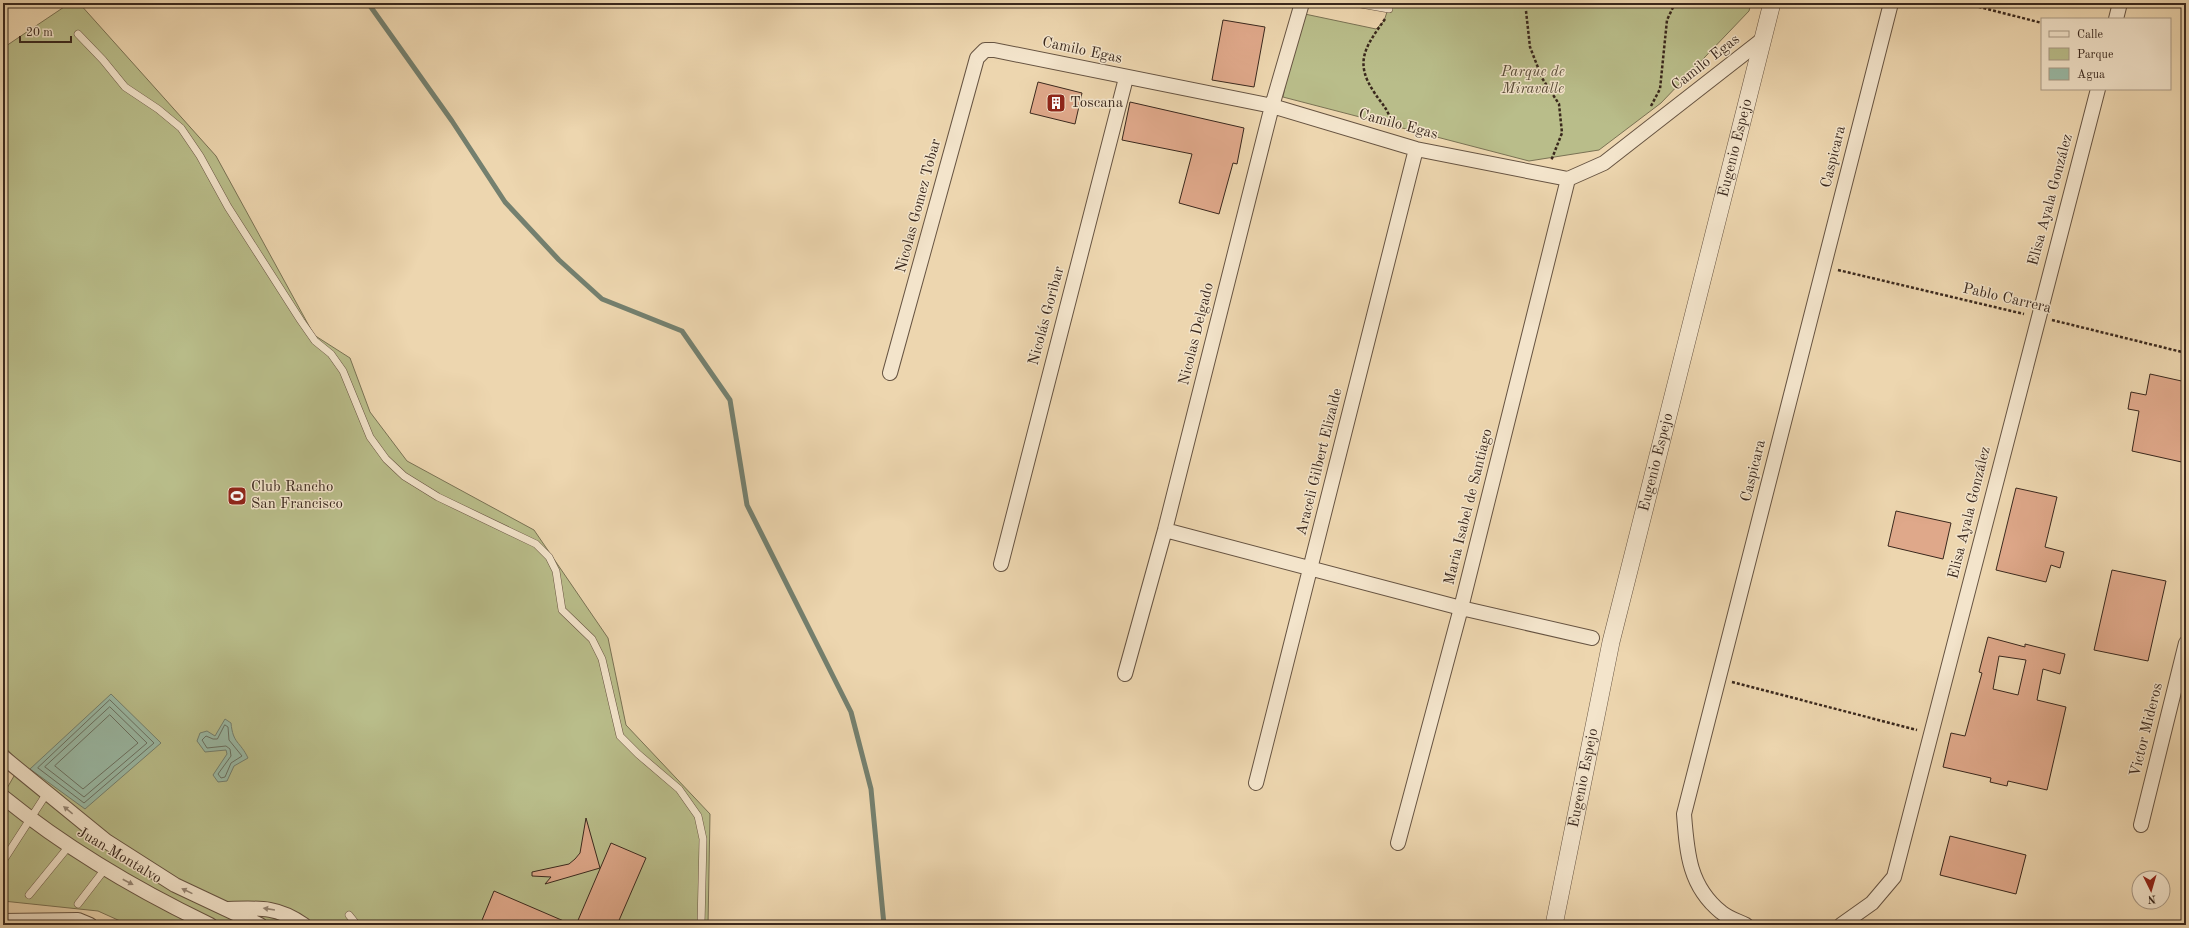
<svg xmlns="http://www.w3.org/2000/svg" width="2189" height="928" font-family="'Old Standard TT',serif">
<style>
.green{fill:#b9bd8a;stroke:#7a7254}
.water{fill:#9abaa6;stroke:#74806f}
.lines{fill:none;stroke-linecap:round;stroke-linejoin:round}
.shore{stroke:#6a7162;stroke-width:1}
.stream{stroke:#74806f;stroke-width:5}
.building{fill:#dfa88a;stroke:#3a281d;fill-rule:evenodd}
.service-casing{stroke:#675442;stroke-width:8}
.minor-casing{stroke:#675442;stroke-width:16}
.tertiary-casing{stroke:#675442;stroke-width:18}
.path{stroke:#3a281d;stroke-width:2.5;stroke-dasharray:3 2;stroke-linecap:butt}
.service{stroke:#f3e4cb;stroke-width:7}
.minor{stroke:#f3e4cb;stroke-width:14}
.tertiary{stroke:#f3e4cb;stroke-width:17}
.oneway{fill:#968674}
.labels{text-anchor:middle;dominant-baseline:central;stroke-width:3;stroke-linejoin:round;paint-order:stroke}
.street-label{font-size:15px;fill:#3a281d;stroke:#f3e4cb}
.park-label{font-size:15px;font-style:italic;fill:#5a4d38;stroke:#f3e4cb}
.poi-label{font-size:15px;fill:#3a281d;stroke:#f3e4cb;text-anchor:start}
</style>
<rect width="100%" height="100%" fill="#edd6af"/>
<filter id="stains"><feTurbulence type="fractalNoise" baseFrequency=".005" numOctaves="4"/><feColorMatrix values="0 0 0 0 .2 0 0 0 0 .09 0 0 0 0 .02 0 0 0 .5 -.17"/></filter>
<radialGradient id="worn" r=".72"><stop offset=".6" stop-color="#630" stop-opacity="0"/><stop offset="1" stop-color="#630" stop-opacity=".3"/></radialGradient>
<path class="green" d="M70,3h9l137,153 98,179 36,23 20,54 37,49 127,69 74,108 18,87 84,89 -2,111h-579l-31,-14 -95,-10v-106l18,-31 -18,-19v-697z
M1390,3h361l-2,8 -88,92 -62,47 -70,11 -246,-64 17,-84 76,16 8,-8z"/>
<path class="water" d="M111,694l50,49 -76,66 -55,-40z
M225,719l6,4c2,21 9,18 17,35l-14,8 -7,15 -9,1 -5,-7 14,-21 -1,-4 -21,2 -8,-11 3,-8 7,-2 8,5z"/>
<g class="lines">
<path class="shore" d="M110,700l44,43 -70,60 -46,-35z
M110,707l37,36 -63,54 -39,-30z
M110,715l28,28 -55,46 -28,-23z
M225,725l3,2 1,13 13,16 -11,7 -6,14 -4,1 -3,-4 13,-18 -1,-7 -4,-3 -19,2 -5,-8 4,-4 7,3h4z"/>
<path class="stream" d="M368,3l84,118 53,81 54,58 43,39 80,32 48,69 17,105 104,207 20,77 13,136"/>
</g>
<path class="building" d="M1223,20l42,7 -11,60 -42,-7z
M1038,82l44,11 -7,31 -45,-11z
M1130,102l114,26 -7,36 -4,-1 -14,51 -40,-11 13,-49 -70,-14z
M2150,374l36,8v81l-54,-12 7,-40 -11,-2 3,-17 15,3z
M2016,488l41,9 -12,50 19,5 -4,16 -9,-3 -5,17 -50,-12z
M1896,511l55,12 -8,36 -55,-13z
M2112,570l54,11 -18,80 -54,-11z
M1988,637l37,10v-3l40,10 -5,20 -17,-5 -6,31 29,7 -19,83 -39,-9 -1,5 -17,-4 1,-4 -48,-11 8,-34 14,3 17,-63 -3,-1zM1999,656l27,4 -8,35 -25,-6z
M586,818l14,50 -55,16 6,-7 -19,-1v-4l37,-8 6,-5 5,-6z
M1950,836l76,19 -10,39 -76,-19z
M611,843l35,15 -29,67h-41z
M494,891l79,34h-93z"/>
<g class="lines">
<g class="service-casing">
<path id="service" d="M1355,3l34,6
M78,34l25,26 22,27 33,22 23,19 19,28 28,51 73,114 14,20 16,13 12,17 27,66 16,22 18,17 34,21 98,47 13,13 7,14 6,39 30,29 10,20 18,77 18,18 41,35 19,27 5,23 -2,86
M3,861l44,-68
M29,895l40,-49
M78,904l27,-35
M349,915l8,10"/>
</g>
<g class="minor-casing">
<path id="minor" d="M2116,19l4,-16
M890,373l87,-315 8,-8h9l278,56 144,43 152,30 36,-16 159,-124
M1165,530l296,78 131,30
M1001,564l125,-486
M1125,674l40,-144 107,-424 30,-103
M3,757l103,84 69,44 85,40
M1256,783l160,-634
M3,797c64,52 134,93 207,128
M2141,825l45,-182
M1398,843l63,-235 107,-429
M228,909c31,-1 49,-3 76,16
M3,921l75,-1 12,5
M1746,925c-8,-4 -18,-7 -25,-13 -32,-26 -34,-59 -37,-98l207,-811
M1841,925l31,-22 22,-26 204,-788"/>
</g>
<g class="tertiary-casing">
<g id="tertiary">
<path id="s1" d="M1554,925l57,-283 161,-639"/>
</g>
</g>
<path class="path" d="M1964,3l78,20
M1526,11l4,36 12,31 17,26 3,29 -11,28
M1385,19c-18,26 -32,42 -11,73 9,14 14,16 18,33
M1651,106l9,-17 7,-69 8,-17
M1838,270l186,44
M2052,320l134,33
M1732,682l185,48"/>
<use href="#service" class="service"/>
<use href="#minor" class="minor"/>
<use href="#tertiary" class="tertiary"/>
</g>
<defs><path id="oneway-solid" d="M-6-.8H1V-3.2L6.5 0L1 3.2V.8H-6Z"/></defs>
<g class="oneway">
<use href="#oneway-solid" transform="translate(68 810) rotate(-141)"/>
<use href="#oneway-solid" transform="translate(128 882) rotate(28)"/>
<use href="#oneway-solid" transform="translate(187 891) rotate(-154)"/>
<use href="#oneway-solid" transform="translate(269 909) rotate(-171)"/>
</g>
<defs>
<g id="building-square" transform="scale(1)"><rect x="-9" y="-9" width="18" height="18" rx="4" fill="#8f2418" stroke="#f3e4cb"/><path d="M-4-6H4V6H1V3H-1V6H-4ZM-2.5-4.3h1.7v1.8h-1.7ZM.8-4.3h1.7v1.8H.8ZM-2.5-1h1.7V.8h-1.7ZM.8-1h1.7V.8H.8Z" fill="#fff"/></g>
<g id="stadium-square" transform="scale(1)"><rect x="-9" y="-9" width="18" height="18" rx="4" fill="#8f2418" stroke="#f3e4cb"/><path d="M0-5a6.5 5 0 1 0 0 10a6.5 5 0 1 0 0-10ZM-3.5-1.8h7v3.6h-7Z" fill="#fff"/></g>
</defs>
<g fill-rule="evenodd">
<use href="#building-square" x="1056" y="103"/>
<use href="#stadium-square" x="237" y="496"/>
</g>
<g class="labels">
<g class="street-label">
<text transform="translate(1082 51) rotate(12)">Camilo Egas</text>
<text transform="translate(1706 63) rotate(-38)">Camilo Egas</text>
<text transform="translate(1398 125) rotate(15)">Camilo Egas</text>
<text stroke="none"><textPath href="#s1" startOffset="798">Eugenio Espejo</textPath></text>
<text transform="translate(1834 157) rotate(-76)">Caspicara</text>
<text transform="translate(2051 200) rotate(-75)">Elisa Ayala González</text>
<text transform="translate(919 206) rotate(-75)">Nicolas Gomez Tobar</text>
<text transform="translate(2007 299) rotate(13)">Pablo Carrera</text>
<text transform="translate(1047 316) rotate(-75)">Nicolás Goribar</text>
<text transform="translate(1197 334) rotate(-76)">Nicolas Delgado</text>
<text transform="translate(1320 462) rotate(-76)">Araceli Gilbert Elizalde</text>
<text stroke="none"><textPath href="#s1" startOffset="474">Eugenio Espejo</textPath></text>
<text transform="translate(1754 471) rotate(-76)">Caspicara</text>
<text transform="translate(1469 507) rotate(-76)">Maria Isabel de Santiago</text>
<text transform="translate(1970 513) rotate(-76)">Elisa Ayala González</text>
<text transform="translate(2147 730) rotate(-76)">Victor Mideros</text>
<text stroke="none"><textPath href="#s1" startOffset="150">Eugenio Espejo</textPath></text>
<text transform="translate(119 856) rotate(31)">Juan Montalvo</text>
</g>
<g class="park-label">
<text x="1533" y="72">Parque de<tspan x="1533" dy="17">Miravalle</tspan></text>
</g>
<g class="poi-label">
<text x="1070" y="103">Toscana</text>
<text x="251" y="487">Club Rancho<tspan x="251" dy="17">San Francisco</tspan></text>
</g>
</g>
<rect width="2189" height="928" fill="none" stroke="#edd6af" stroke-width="16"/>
<rect x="4" y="4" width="2181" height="920" fill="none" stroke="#3a281d" stroke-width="2"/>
<rect x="8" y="8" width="2173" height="912" fill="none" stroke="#3a281d"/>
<rect x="2041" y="18" width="130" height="72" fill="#f3e4cb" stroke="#a99985"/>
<rect x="2049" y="31" width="20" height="6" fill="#f3e4cb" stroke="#a99985"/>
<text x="2077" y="38" font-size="12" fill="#3a281d">Calle</text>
<rect x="2049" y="48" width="20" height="12" fill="#b9bd8a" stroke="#a99985"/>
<text x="2077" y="58" font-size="12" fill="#3a281d">Parque</text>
<rect x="2049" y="68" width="20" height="12" fill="#9abaa6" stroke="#a99985"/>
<text x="2077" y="78" font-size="12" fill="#3a281d">Agua</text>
<g transform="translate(2151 890) rotate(175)"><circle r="19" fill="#f3e4cb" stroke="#a99985"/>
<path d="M0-3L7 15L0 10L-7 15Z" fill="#8f2418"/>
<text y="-6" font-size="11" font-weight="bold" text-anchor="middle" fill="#3a281d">N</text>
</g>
<path d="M20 36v6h51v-6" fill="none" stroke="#3a281d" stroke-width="2"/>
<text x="26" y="36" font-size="12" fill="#3a281d" stroke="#f3e4cb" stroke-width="3" paint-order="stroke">20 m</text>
<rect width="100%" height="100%" filter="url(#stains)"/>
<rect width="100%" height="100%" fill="url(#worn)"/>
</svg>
